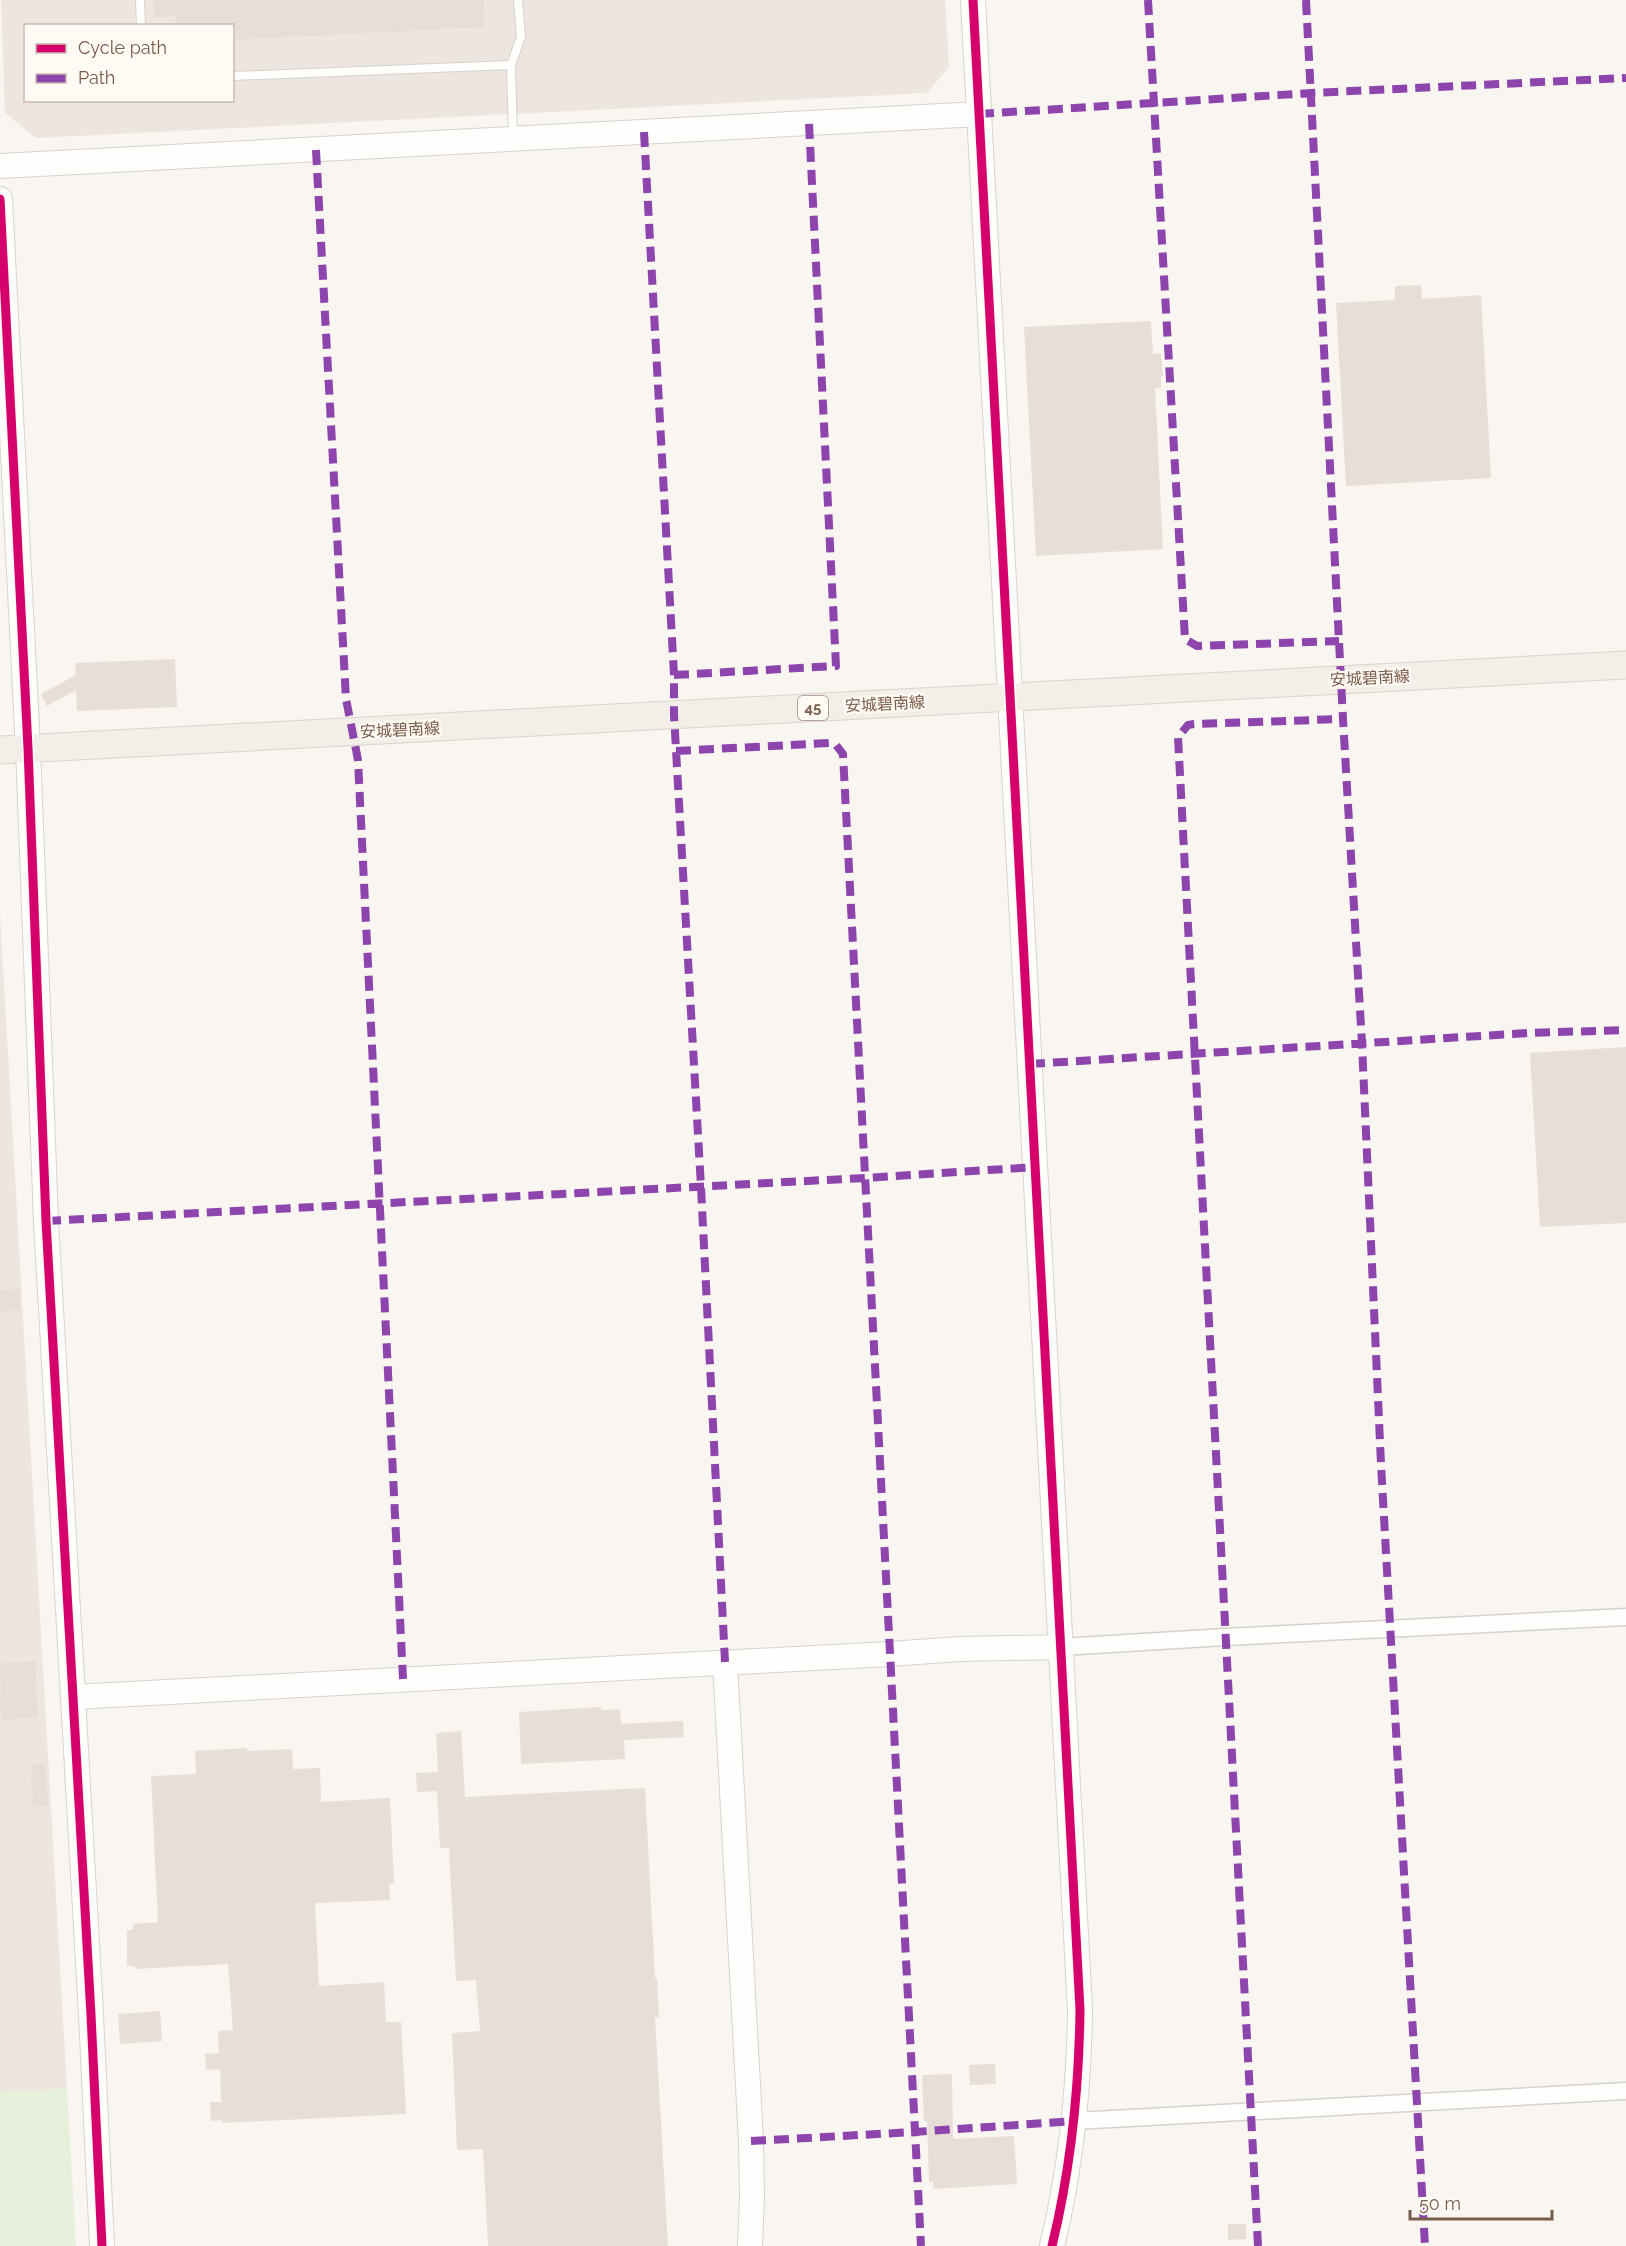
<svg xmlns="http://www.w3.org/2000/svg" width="1626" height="2246" font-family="Raleway,'Noto Sans JP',sans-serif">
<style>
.industrial{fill:#ede5e0;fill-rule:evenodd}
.green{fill:#e7f0db}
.building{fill:#e6ded7}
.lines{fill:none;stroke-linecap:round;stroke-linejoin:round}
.lane-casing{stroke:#d7d1cb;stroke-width:10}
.street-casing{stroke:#d7d1cb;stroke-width:19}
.secondary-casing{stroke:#d9d2cb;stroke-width:26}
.primary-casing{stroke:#dad1cc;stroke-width:29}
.lane{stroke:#fefefd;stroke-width:8}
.street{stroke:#fefefd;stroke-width:16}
.secondary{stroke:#fefefd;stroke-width:24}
.primary{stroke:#f3eee8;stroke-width:27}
.quiet{stroke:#8e44ad;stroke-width:8;stroke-dasharray:15 8;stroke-linecap:butt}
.cycleway-casing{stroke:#fffaf3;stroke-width:13}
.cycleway{stroke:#d6006c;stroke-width:9}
.labels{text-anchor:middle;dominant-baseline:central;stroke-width:4.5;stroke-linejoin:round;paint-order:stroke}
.shield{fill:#fffaf3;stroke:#a28b7f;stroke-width:1.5}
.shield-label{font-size:15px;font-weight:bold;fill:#7a5c4d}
.street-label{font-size:16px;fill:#7a5c4d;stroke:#fffaf3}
</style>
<rect width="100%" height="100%" fill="#f9f5f0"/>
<path class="industrial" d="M1,0h944l4,67 -22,26 -891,45 -31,-25zM26,26h206v74h-206z
M0,913l67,1176 -67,3z"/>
<path class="green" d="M67,2089l9,157h-76v-154z"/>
<path class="building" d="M154,0h330l1,27 -253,13v-14h-56v-10l-21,1z
M1421,285l1,14 59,-4 10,183 -145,8 -10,-183 59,-3v-14z
M1151,321l2,33 8,-1 2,23h-2v11l-6,1 8,161 -127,7 -12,-229z
M175,659l2,48 -100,4 -1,-21 -29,16 -6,-12 35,-19 -1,-12z
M1626,1047v176l-86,4 -10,-174z
M19,1289l1,21 -20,2v-22z
M35,1661l3,56 -37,3 -1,-57z
M601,1707v3l19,-1 1,15 62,-3 1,16 -60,3 1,19 -104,5 -2,-52z
M461,1731l4,66 180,-9 10,190h2l2,39h-4l13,229h-180l-5,-97 -26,1 -5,-117 28,-2 -4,-51 -20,1 -7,-133h-9l-3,-57 -20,1 -1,-19 22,-1 -2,-39z
M247,1748v3l45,-2 1,20 27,-1 1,34 69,-4 4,85 -5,1 1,16 -75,3 4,83 65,-4 2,40h15l5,92 -184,9v-3l-11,1 -1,-19h11l-1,-33 -14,1 -1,-16 14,-1 -1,-22 15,-1 -5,-66 -93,5v-3h-8v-36h6v-6l25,-2 -7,-146 45,-2 -1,-23z
M45,1763l3,43 -15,1 -2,-43z
M160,2011l2,30 -42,3 -2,-30z
M995,2064l1,20 -26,1 -1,-20z
M952,2074l1,65 61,-3 3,48 -84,5v-7h-4l-2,-61h-3l-2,-46z
M1228,2224h18v15l-18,1z"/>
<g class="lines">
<g class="lane-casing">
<path id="lane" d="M140,0l1,26
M232,76l279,-11
M513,136l-2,-71 10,-28 -3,-37"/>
</g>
<g class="street-casing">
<path id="street" d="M1061,1647l164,-10 401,-20
M1075,2121l551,-30"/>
</g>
<g class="secondary-casing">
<path id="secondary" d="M973,0l107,2010c-1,81 -9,158 -28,236
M0,166l979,-52
M0,199l28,549 18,473 45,794 11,231
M725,1662l26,479 1,56 -2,49
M73,1697l817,-43 69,-5 102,-2"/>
</g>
<g class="primary-casing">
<path id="primary" d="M0,750l1626,-85"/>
</g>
<use href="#lane" class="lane"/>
<use href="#street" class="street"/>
<use href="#secondary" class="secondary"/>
<use href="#primary" class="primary"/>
<path class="quiet" d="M1148,0l37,639 12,7 142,-5
M1306,0l37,719 19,325 19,420 44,782
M979,114l332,-21 315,-15
M644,132l30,543v40l27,472 24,475
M316,150l30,549 12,61 45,919
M674,675l162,-9 -27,-543
M676,751l154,-8 6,2 7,9 78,1492
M1030,1064l498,-31 98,-3
M46,1221l818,-43 172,-11
M751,2141l163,-9 161,-11
M1258,2246l-80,-1509 10,-12 6,-1 149,-5"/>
<g class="cycleway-casing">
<path id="cycleway" d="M973,0l107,2010c-1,81 -9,158 -28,236
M0,199l28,549 18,473 45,794 11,231"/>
</g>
<use href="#cycleway" class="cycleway"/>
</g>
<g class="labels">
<rect class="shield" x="798" y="696" width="30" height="24" rx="4.5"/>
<g class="shield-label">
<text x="813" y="708">45</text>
</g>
<g class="street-label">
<text transform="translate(1370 678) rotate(-3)">安城碧南線</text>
<text transform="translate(885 704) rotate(-3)">安城碧南線</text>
<text transform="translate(400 730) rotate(-3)">安城碧南線</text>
</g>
</g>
<rect x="24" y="24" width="210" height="78" fill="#fffaf3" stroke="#cabbb1" stroke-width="1.5"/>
<rect x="36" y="44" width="30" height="9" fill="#d6006c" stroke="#cabbb1" stroke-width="1.5"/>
<text x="78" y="54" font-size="18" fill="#7a5c4d">Cycle path</text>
<rect x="36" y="74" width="30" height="9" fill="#8e44ad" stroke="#cabbb1" stroke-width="1.5"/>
<text x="78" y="84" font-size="18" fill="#7a5c4d">Path</text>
<path d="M1410 2210v9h142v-9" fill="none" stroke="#7a5c4d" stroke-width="3"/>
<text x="1419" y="2210" font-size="18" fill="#7a5c4d" stroke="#fffaf3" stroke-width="4.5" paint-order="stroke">50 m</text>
</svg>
